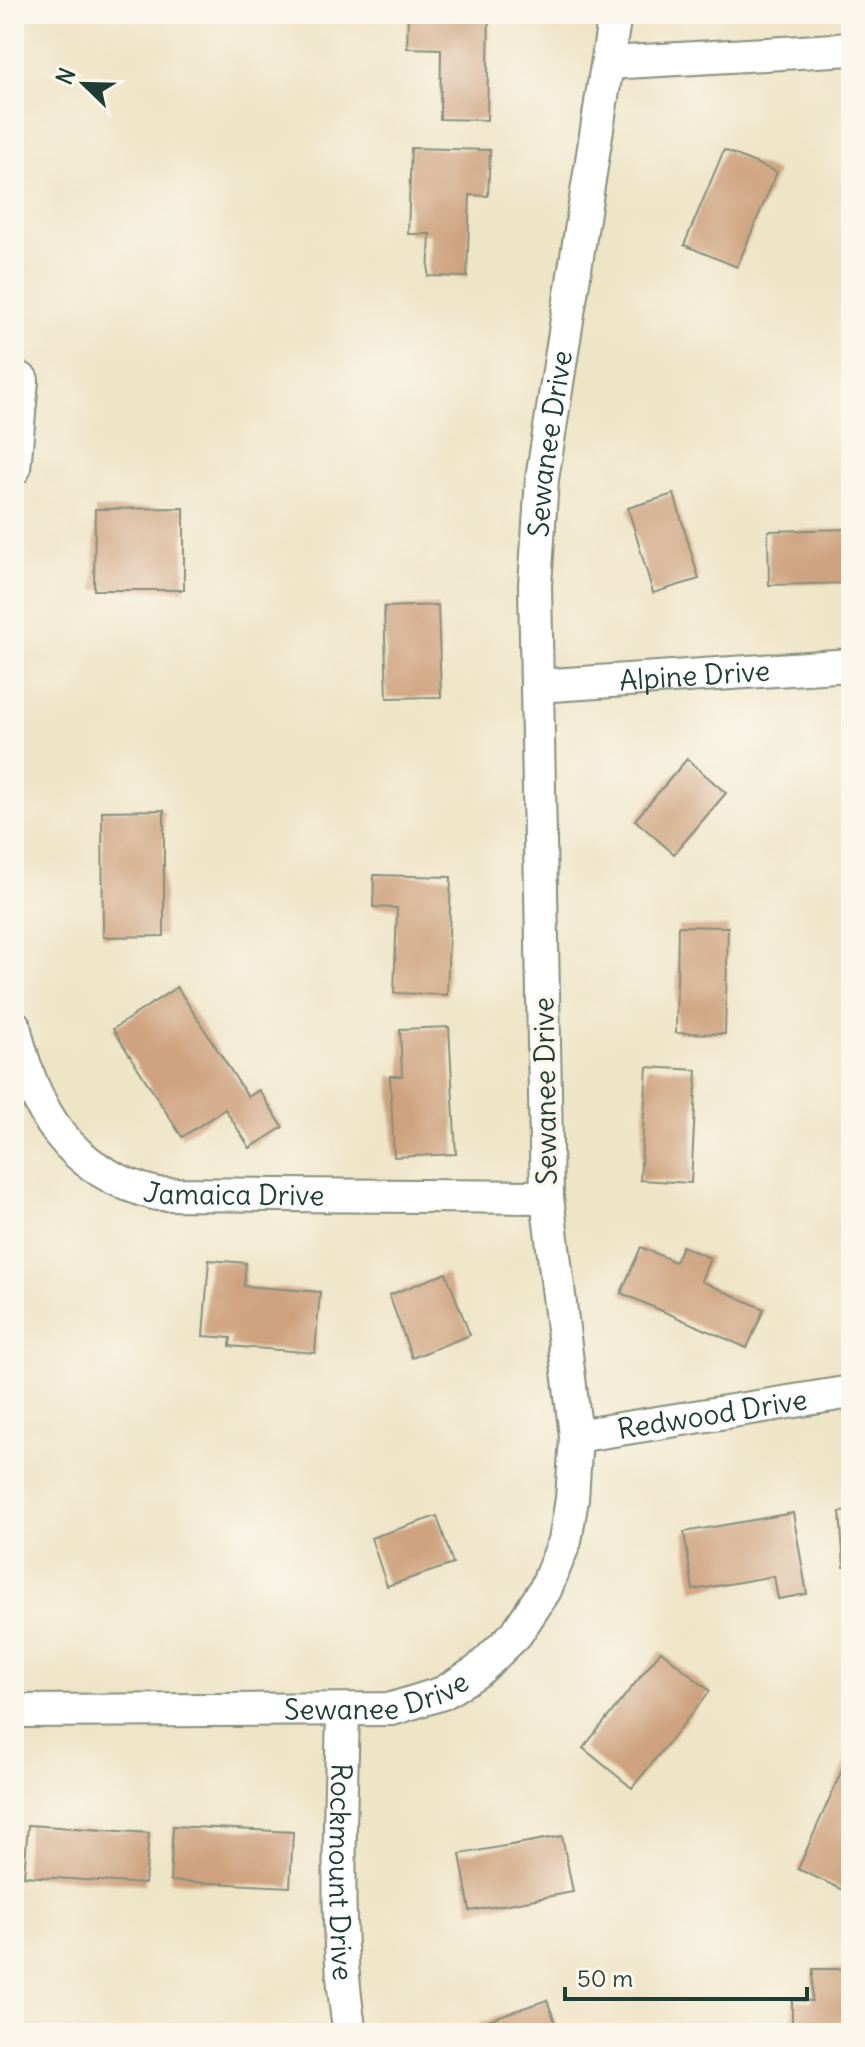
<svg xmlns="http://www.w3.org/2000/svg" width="865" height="2047" font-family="Delius,sans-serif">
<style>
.building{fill:#cea27e}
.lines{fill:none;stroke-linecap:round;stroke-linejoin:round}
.street-casing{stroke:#86907d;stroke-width:36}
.street{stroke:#fff;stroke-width:32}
.labels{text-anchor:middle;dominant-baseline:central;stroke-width:7;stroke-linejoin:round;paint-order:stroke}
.street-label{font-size:28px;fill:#1f3d34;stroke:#fbf7ec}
</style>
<rect width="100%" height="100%" fill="#fbf7ec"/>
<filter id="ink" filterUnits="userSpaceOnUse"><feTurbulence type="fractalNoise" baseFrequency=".0125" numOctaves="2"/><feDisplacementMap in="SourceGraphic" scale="16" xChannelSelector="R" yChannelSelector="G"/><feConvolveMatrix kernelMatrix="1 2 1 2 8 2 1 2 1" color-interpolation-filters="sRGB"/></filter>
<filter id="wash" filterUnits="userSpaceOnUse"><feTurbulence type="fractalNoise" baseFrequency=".006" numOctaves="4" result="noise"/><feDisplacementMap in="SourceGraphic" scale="32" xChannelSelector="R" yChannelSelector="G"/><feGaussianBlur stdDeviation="1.8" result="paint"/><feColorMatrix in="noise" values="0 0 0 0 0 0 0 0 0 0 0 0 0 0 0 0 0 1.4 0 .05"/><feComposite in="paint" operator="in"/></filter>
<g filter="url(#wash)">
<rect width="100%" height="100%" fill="#eee4c6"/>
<g id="blocks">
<path class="building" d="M408,14h81l-2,106 -47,-1 1,-70 -34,-1z
M411,148l79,2 -2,46 -18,-1 -3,82 -39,-1 2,-42h-22z
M724,150l53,22 -40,95 -53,-22z
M674,494l25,85 -46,14 -25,-85z
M184,508v82h-90l1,-81z
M851,529v54l-82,2 -1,-54z
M438,605l3,92 -54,1 -3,-91z
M687,759l39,34 -52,61 -39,-34z
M164,810v126l-61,1 -1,-126z
M374,875l77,2 -4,118 -53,-2 3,-85 -24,-1z
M678,926l50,1 -3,107 -49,-1z
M177,987l71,110 11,-7 24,37 -33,21 -25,-39 -43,28 -69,-108z
M449,1027l7,127 -62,3 -4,-81h12l-2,-47z
M647,1067l50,3 -6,113 -51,-3z
M682,1246l28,12 -9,23 63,28 -17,39 -126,-55 20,-46 34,15z
M209,1260l37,3 -2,23 76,6 -5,61 -85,-7 1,-8 -28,-2z
M446,1273l24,62 -58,23 -23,-63z
M851,1511v56h-7l-4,-55z
M793,1513l14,81 -29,5 -4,-23 -81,14 -9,-58z
M437,1516l16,48 -66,22 -16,-48z
M661,1651l49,40 -78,97 -49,-40z
M851,1750v123l-8,17 -45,-21z
M28,1825l121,8 -4,51 -121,-8z
M173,1826l120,6 -3,55 -120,-6z
M562,1836l11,56 -103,19 -10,-57z
M813,1969h38v64h-59v-33l20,1z
M547,2000l12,33h-76l-4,-10z"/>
</g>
</g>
<g filter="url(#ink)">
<use href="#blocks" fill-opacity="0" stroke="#86907d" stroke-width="2"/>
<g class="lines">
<g class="street-casing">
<g id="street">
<path d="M609,63l242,-14"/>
<path d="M14,469l8,-89"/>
<path id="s1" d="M537,686l314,-21"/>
<path id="s2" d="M14,1026c19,84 54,146 143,168l390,3"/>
<path id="s3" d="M576,1436l275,-44"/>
<path id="s4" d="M14,1711l378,-2 51,-16 35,-22 38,-37 29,-44 20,-49 7,-42 4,-63 -29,-239 -12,-612 7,-106 73,-465"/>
<path id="s5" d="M343,1712c-2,102 -10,220 7,321"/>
</g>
</g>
<use href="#street" class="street"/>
</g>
</g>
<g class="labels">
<g class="street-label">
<text stroke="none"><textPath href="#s4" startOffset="1732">Sewanee Drive</textPath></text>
<text stroke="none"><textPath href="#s1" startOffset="158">Alpine Drive</textPath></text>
<text transform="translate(545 1091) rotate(-91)">Sewanee Drive</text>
<text stroke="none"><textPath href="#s2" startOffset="312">Jamaica Drive</textPath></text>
<text stroke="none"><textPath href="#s3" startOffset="138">Redwood Drive</textPath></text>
<text stroke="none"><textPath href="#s4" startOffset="364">Sewanee Drive</textPath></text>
<text stroke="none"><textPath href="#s5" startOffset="160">Rockmount Drive</textPath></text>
</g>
</g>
<rect width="865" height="2047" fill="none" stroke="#fbf7ec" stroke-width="48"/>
<g transform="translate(84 84) rotate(293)" stroke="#fbf7ec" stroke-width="6" paint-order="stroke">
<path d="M0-6L14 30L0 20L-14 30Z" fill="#1f3d34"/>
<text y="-12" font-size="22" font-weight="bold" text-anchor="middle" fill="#1f3d34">N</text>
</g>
<path d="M565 1987v12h242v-12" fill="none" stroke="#1f3d34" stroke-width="4"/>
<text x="577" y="1987" font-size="24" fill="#1f3d34" stroke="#fbf7ec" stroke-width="6" paint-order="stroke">50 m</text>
</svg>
